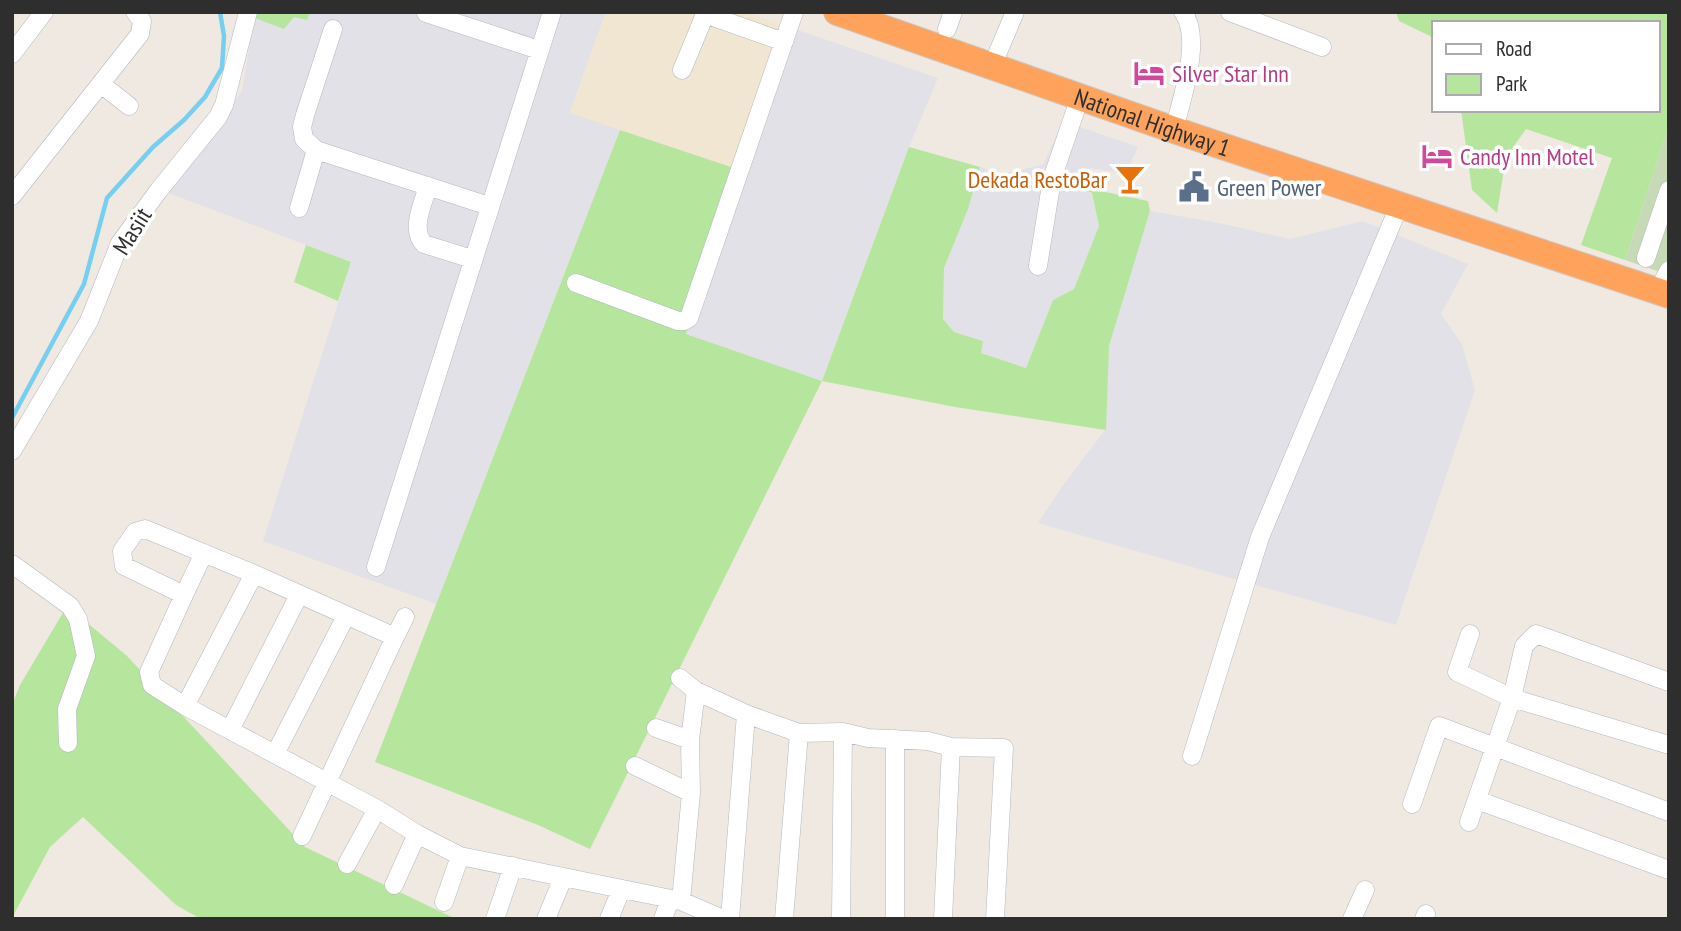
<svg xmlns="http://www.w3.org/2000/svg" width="1681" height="931" font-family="'PT Sans Narrow',sans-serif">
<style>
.industrial{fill:#e3e1e8}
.education{fill:#f0e6d1}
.green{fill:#b6e59e}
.cemetery{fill:#c8d9b8}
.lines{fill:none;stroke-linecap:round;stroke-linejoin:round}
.stream{stroke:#75cff0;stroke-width:4.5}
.minor-casing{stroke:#b4b7c1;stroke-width:19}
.highway-casing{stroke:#c9c9c9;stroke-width:28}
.minor{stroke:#fff;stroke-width:18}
.highway{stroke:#ffa35c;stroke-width:26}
.labels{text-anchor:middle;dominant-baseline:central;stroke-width:7;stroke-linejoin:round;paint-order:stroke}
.hotel-label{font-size:24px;fill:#b23c85;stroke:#fff;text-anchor:start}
.street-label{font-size:24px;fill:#2e2e2e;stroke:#fff}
.food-label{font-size:24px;fill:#c56008;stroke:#fff;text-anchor:end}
.service-label{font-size:24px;fill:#4e5e75;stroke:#fff;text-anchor:start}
</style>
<rect width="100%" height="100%" fill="#efe9e1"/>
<path class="industrial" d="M255,12h351l-36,100 50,18 -184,474 -173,-63 88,-279 -188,-71 79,-100z
M789,27l149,51 -29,69 -87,234 -136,-47z
M1063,121l75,26 -12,27 -36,-6 -8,18 10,7 7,33 -25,63 -21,11 -27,68 -45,-15 2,-12 -29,-9 -11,-13 1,-51 24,-59 12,-42 23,7 40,-9z
M1150,211l64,11 76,17 73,-18 105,43 -27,50 21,30 13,46 -79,235 -358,-102 25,-38 42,-55 4,-84z"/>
<path class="education" d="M606,12h140l43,15 -49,143 -170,-57z"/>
<path class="green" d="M255,12h55l-3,8 -13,-3 -10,12 -29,-11z
M1396,12h273v114l-44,134 -44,-15 31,-87 -86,-29 -20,28 -9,56 -25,-23 -11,-80h197v-87h-224v15l-35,-17z
M620,130l120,40 -54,164 136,47 87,-234 71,20 -12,42 -24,59 -1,51 11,13 29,9 -2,12 45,15 27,-68 21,-11 25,-63 -7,-33 -10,-6 66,14 2,10 -41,135 -3,84 -151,-23 -133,-26 -232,468 -52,-24 -163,-63z
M306,245l45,17 -13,39 -44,-19z
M67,606l60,50 178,191 151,72h-255l-25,-14 -93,-88 -33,30 -38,71v-213l8,-20z"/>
<path class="cemetery" d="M1669,126v149l-44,-15z"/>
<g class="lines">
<path class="stream" d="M12,418l72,-134 23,-86 46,-51 31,-27 21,-23 17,-29 2,-32 -4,-24"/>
<g class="minor-casing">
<path id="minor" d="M1230,12l92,35
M426,13l113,37
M705,14l79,28
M333,29l-28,86 -3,12 2,12 12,11 173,56
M947,29l6,-17
M12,54l32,-42
M992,66l23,-54
M682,70l24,-58
M101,84l28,22
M1174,130c7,-30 29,-91 9,-118
M428,186c-5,18 -18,43 -4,58l48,15
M12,196l128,-162 2,-13 -7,-9
M299,208l17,-58
M1646,258l23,-68
M1038,266l14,-87 28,-82
M576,283l102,38h6l5,-3 105,-306
M1658,291l11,-21
M12,451l77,-130 31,-78 39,-53 59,-73 6,-12 24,-93
M12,564l58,42 8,13 8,37 -19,53 1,34
M376,567l176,-555
M184,595l20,-42
M405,617l-10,20 -141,-63 -109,-45 -10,3 -13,19 2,15 60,29 -35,77 3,13 33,21 192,103 40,25 43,22 221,45 42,18
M1470,634l-13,38 55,26 157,47
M680,678l16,13
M185,706l69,-132
M656,728l34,12
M230,730l69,-135
M275,754l71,-138
M1192,756l68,-219 140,-333
M635,766l56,27
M1477,800l192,70
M1412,804l27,-78 230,86
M1469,822l43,-124 12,-52 12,-12 133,48
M302,836l93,-199
M347,864l30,-55
M394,885l23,-51
M681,901l10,-108 -1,-53 6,-49 50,23 53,19 44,-1 25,6 60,3 23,6 53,1 -9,171
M444,902l16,-46
M495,919l18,-53
M546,919l17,-41
M609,919l12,-29
M663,919l7,-20
M730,919l16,-205
M784,919l15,-186
M841,919l2,-187
M895,919v-180
M943,919l8,-172
M1352,919l13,-29
M1424,919l2,-5"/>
</g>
<g class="highway-casing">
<g id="highway">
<path id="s1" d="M837,12l337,118 495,165"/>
</g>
</g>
<use href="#minor" class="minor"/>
<use href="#highway" class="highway"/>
</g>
<defs>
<g id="hotel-bare" transform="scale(2.415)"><path d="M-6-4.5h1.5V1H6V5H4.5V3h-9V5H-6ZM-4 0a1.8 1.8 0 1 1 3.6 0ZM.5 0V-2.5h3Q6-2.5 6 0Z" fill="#d1479c" stroke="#fff" stroke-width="2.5" paint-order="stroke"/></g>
<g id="bar-bare" transform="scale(2.415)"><path d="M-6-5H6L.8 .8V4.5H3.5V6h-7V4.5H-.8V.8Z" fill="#e8710a" stroke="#fff" stroke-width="2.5" paint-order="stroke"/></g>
<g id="civic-bare" transform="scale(2.415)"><path d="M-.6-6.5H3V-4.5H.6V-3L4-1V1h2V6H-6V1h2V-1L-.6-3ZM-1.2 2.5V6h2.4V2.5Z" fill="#5c6f8a" stroke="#fff" stroke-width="2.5" paint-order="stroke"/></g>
</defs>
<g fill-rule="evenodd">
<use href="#hotel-bare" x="1149" y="73"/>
<use href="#hotel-bare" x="1437" y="156"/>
<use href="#bar-bare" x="1130" y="179"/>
<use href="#civic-bare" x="1194" y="187"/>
</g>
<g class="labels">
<g class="hotel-label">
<text x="1172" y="73">Silver Star Inn</text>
<text x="1460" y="156">Candy Inn Motel</text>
</g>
<g class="street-label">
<text stroke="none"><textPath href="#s1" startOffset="334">National Highway 1</textPath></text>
<text transform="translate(132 231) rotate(-58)">Masiit</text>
</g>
<g class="food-label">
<text x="1107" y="179">Dekada RestoBar</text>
</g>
<g class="service-label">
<text x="1217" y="187">Green Power</text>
</g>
</g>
<rect width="1681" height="931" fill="none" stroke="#2e2e2e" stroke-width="28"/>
<rect x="1432" y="21" width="228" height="91" fill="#ffffff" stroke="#ababab" stroke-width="2"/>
<rect x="1446" y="44" width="35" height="10" fill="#ffffff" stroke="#ababab" stroke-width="2"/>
<text x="1496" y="56" font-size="21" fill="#2e2e2e">Road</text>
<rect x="1446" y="74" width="35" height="21" fill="#b6e59e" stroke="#ababab" stroke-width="2"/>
<text x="1496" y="91" font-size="21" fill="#2e2e2e">Park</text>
</svg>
